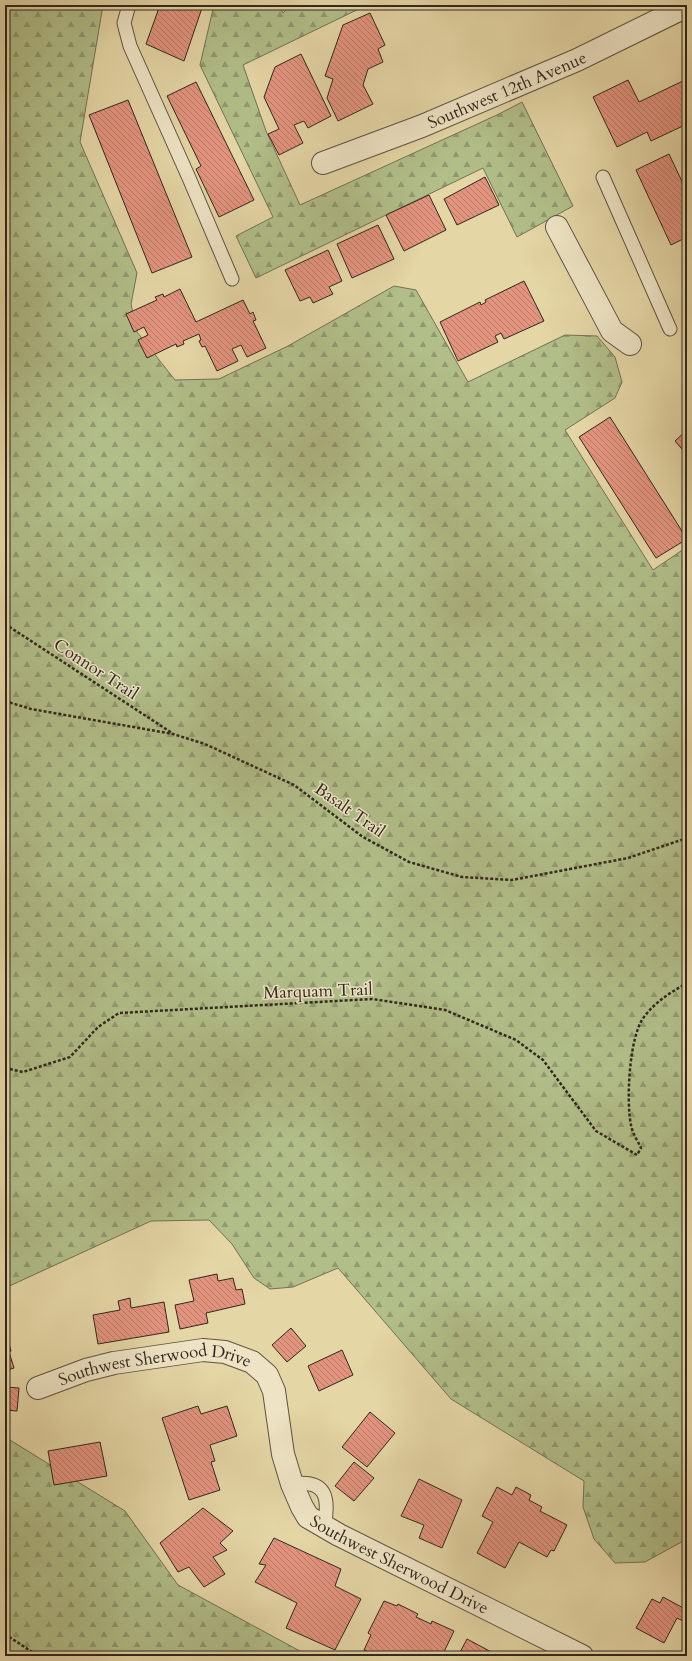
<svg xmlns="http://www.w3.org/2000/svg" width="692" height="1661" font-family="Cardo,serif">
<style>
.forest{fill:url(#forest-firs);stroke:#717254}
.building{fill:url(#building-back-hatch);stroke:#31271e}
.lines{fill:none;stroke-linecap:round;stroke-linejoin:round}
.lane-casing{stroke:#5e5340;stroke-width:15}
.street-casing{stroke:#5e5340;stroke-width:24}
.path{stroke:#31271e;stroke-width:2.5;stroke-dasharray:3 2;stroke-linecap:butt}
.lane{stroke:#eee4c5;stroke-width:13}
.street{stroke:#eee4c5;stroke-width:22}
.labels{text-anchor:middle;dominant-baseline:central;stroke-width:3;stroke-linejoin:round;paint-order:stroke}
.street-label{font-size:17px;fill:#31271e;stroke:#eee4c5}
</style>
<defs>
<pattern id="forest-firs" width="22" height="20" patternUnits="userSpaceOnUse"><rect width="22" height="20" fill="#b1be89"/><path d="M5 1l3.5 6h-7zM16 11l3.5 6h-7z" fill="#919a6f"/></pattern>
<pattern id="building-back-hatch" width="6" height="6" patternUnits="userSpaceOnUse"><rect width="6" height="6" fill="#e3947f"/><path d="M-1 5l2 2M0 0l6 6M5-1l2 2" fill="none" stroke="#b97967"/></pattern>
</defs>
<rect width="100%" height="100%" fill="#e5d6a6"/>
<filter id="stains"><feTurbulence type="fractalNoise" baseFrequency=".005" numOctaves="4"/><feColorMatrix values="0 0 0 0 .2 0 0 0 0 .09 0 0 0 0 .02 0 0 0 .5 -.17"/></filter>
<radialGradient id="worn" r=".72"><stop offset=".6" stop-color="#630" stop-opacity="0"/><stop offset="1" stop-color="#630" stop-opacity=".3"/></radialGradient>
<path class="forest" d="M5,5h98l-23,137 57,131 -6,31 6,28 38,48 44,-1 69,-33 106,-60 22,4 52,92 97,-47 32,1 18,21 7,25 -7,16 -50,32 88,140 34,-23v992l-42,23 -30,1 -21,-24 -11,-32 1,-26 -133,-82 -113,-131 -45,19 -23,2 -16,-11 -22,-34 -23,-24 -58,1 -146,67z
M214,5h65l4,8 7,-8h77l-124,60 23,66 34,74 199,-91 23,-12 51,104 -56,31 -34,-69 -227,110 -20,-42 37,-19 -73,-152z
M5,1437l120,74 53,74 131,71h-304z"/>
<path class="building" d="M160,5h43l-19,56 -38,-17z
M370,13l15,32 -7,4 5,13 -15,7 -5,16 10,19 -35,17 -11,-23 6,-19 -8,-3 18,-51z
M301,54l30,62 -23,12 -4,-7 -10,4 9,18 -24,12 -11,-21 11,-5 -15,-32 11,-30z
M687,79v45l-36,17 -4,-9 -30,15 -24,-50 35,-17 11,22z
M196,82l58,118 -35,17 -23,-48 5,-3 -34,-70z
M128,100l64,157 -40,16 -63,-158z
M669,154l18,38v45l-16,8 -35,-75z
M485,177l14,28 -42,20 -13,-26z
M429,195l17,35 -42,21 -18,-36z
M378,225l16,34 -42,19 -15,-34z
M328,250l14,31 -13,6 4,7 -20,9 -3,-6 -10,4 -15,-31z
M524,281l20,40 -40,18 -3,-6 -6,3 3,6 -40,19 -18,-39 40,-20 1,3 5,-3 -1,-2z
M180,289l16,33 47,-22 7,14 3,-2 3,8 -3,1 13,27 -19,9 -6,-12 -9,4 6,12 -21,10 -12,-25 -3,1 -3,-6 2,-1 -2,-6 -16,7 1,3 -7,3 -1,-3 -29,14 -9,-18 10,-5 -4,-8 -10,5 -8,-18 31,-14 -2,-3 8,-3 1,3z
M610,417l77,122 -31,19 -77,-121z
M687,430v25l-12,-14z
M217,1274l1,7 15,-3 3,12 6,-1 3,15 -39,9 2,10 -28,6 -5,-24 19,-4 -5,-21z
M130,1298l1,10 33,-6 5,30 -71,12 -5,-29 27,-5 -2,-9z
M291,1328l15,18 -19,16 -15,-17z
M6,1333l5,18 -2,1 5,16 -9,3z
M342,1350l11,25 -34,16 -11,-25z
M5,1387l14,1 -2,23 -12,-1z
M198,1406l3,8 26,-8 10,30 -27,9 5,16 -4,1 9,28 -31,10 -27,-82z
M370,1412l25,21 -28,34 -25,-20z
M100,1442l7,34 -53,9 -6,-34z
M354,1462l20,16 -20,23 -19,-15z
M419,1479l43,21 -20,48 -23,-10 5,-13 -23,-9z
M497,1487l15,8 4,-8 15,8 -2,5 13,7 -2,4 27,14 -13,26 -3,-1 -4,7 -28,-15 -14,26 -28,-15 16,-31 -11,-6z
M203,1508l30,23 -13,12 7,7 -14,7 12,17 -21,13 -15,-20 -11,5 -18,-29z
M274,1538l67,31 -6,17 26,13 -26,51 -49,-22 11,-25 -42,-21 11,-17 -7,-1z
M663,1597l24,13v13l-10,-5 -13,25 -28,-15 16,-29 8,4z
M384,1601l13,5 1,-2 20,10 -2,3 15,7 1,-3 22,10 -12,25 -13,-5 -2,5h-54v-2l-9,-4 7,-15 -3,-2z
M467,1639l32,17h-41z"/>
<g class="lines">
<g class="lane-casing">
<path id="lane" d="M129,5l-5,18 6,23 59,132 43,101
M603,177l67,152
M292,1484c34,-5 38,13 32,43"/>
</g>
<g class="street-casing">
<g id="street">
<path id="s1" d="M323,163l99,-37 155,-66 110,-54"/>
<path d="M557,227l55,104 18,13"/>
<path id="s2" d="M38,1388l48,-18 28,-7 89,-13 22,2 27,10 15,13 7,16 9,63 9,30 10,23 6,10 31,18 243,121"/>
</g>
</g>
<path class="path" d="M5,624l167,109
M5,701l26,8 142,25 32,10 89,41 69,52 46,25 53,15 50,3 116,-22 59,-20
M5,1068l18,4 47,-15 28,-30 21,-14 253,-14 73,11 71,30 27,20 53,71 41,24 4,-7c-3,-7 -9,-15 -10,-23 -5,-23 -2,-89 13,-108 12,-16 26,-24 43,-34
M5,1634l33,22"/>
<use href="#lane" class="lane"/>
<use href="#street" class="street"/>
</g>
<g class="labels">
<g class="street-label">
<text stroke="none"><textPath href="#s1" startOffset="198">Southwest 12th Avenue</textPath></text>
<text transform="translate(96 669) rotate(33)">Connor Trail</text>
<text transform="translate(350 810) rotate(35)">Basalt Trail</text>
<text transform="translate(318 991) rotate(-2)">Marquam Trail</text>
<text stroke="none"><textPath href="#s2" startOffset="121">Southwest Sherwood Drive</textPath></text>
<text stroke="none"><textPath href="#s2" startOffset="493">Southwest Sherwood Drive</textPath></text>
</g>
</g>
<rect width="692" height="1661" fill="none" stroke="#e5d6a6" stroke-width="20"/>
<rect x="6" y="6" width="680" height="1649" fill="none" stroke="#31271e" stroke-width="2"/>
<rect x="10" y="10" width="672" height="1641" fill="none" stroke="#31271e"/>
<rect width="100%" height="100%" filter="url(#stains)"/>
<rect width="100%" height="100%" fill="url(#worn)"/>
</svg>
